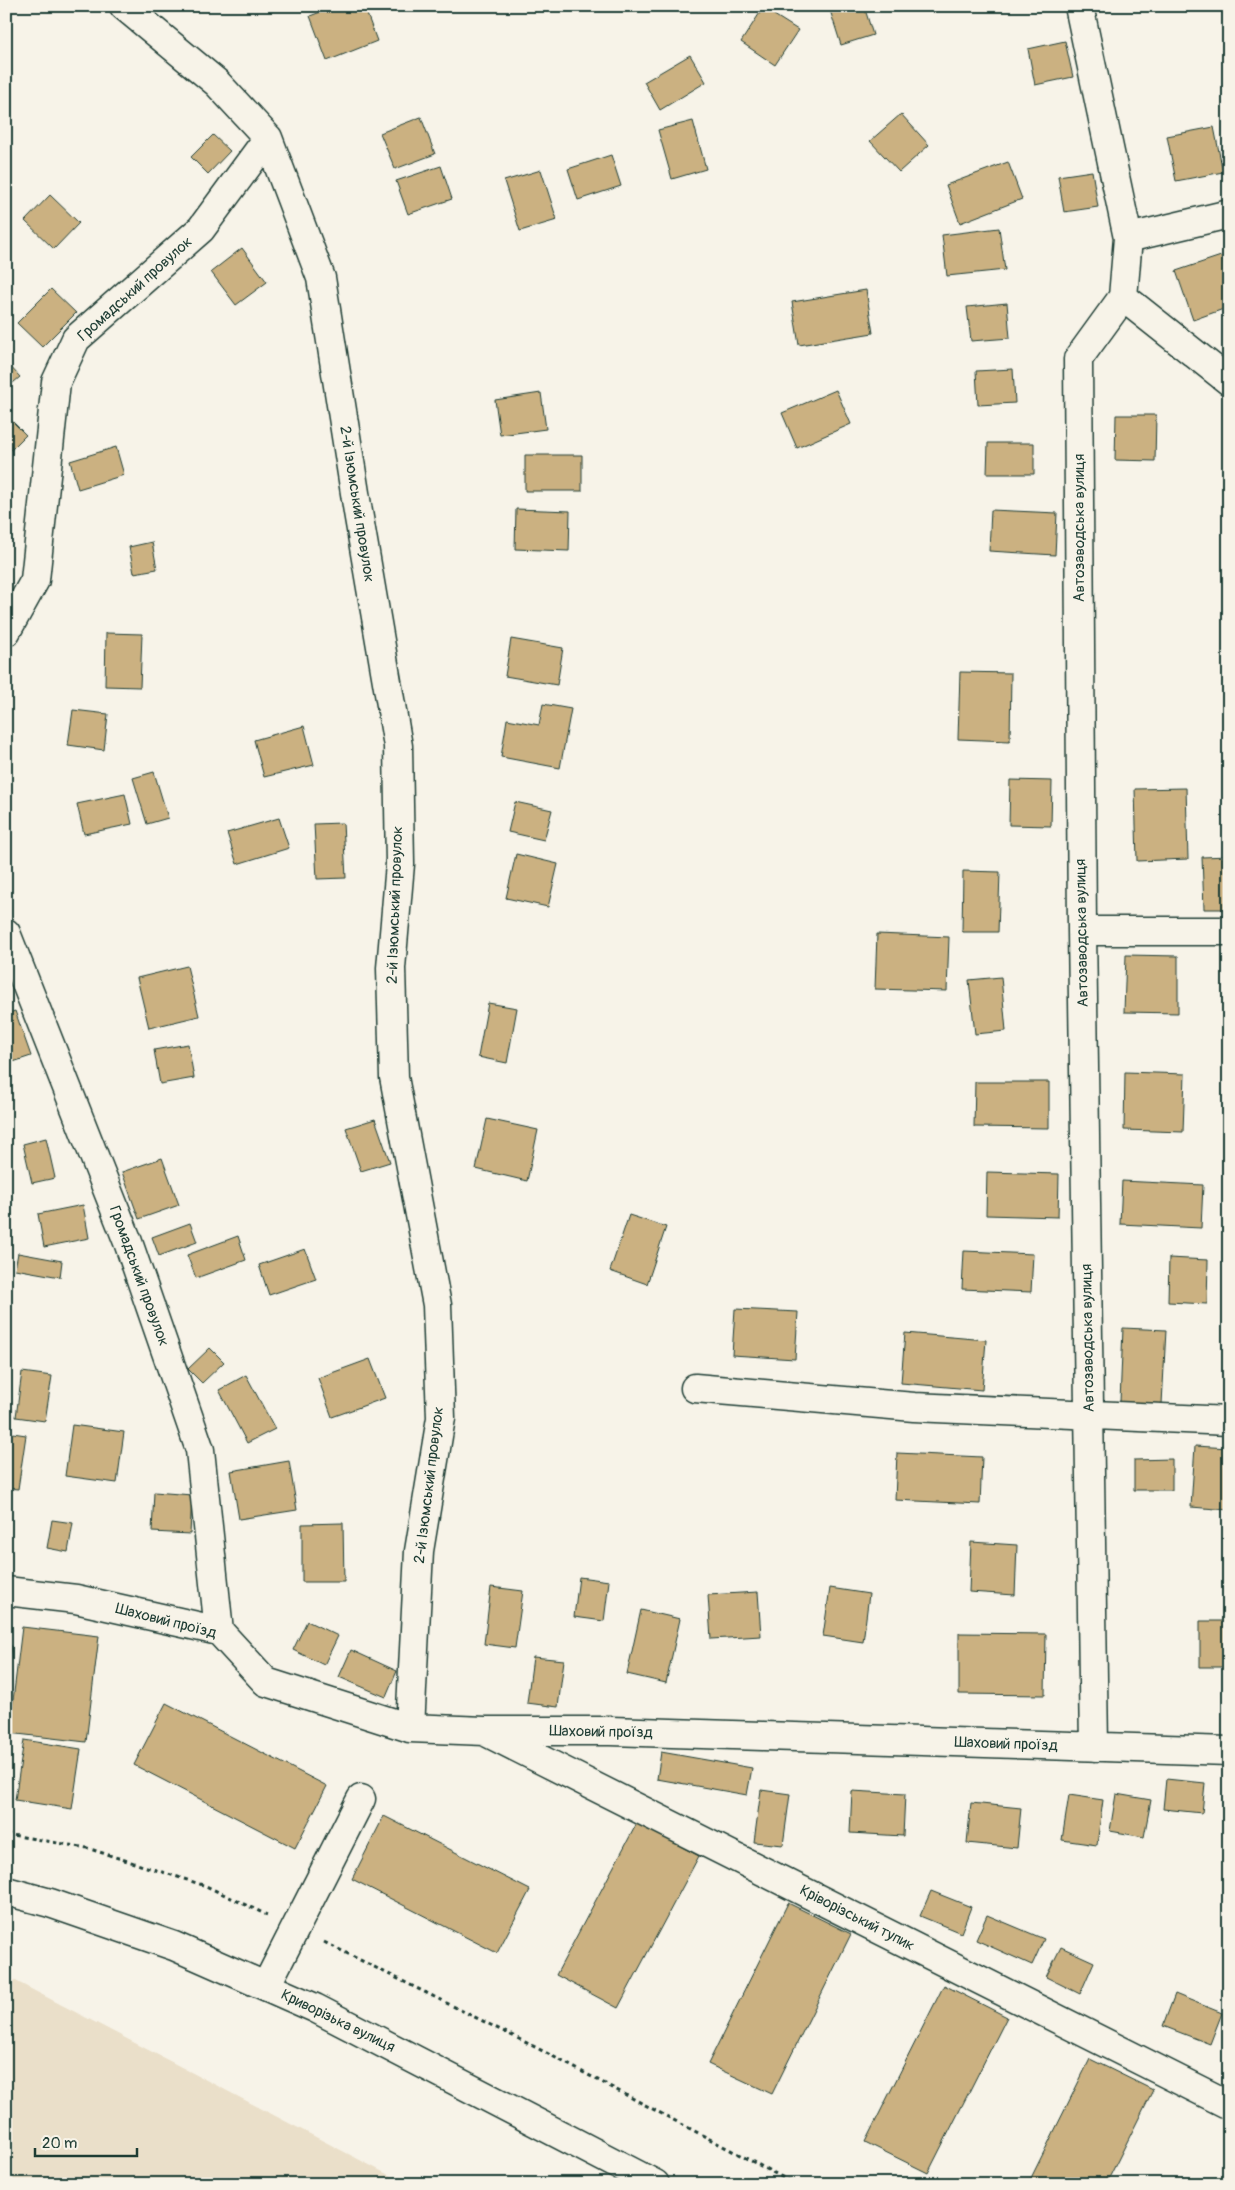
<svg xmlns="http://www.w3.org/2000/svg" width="1235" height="2190" font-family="Pangolin,sans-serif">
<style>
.built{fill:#eadfc9}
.building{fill:#cbb181;stroke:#1f3d34}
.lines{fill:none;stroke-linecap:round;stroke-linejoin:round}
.minor-casing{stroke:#1f3d34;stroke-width:31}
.major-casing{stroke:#1f3d34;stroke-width:31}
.path{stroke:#1f3d34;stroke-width:3;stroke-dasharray:4 4;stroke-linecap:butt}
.minor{stroke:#f7f3e8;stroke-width:28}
.major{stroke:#f7f3e8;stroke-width:28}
.labels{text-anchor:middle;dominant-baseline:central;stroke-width:4.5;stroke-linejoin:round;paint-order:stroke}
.street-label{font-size:15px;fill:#1f3d34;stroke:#f7f3e8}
</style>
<rect width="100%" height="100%" fill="#f7f3e8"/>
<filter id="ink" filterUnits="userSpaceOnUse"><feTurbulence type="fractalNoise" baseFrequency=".02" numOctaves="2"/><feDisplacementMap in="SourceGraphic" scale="10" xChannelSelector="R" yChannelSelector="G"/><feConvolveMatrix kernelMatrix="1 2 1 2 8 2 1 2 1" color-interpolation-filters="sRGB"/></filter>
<g filter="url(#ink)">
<path class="built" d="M6,1976l400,208h-400z"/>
<path class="building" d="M336,6h28l13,35 -50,20 -17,-45z
M864,6l9,29 -32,10 -12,-38z
M763,8l35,22 -23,35 -34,-23z
M1065,41l8,36 -38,8 -7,-36z
M690,55l16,27 -46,28 -16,-28z
M901,114l28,31 -30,27 -29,-31z
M421,117l14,37 -40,15 -15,-36z
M693,121l13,48 -34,10 -14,-49z
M1214,127l9,45 -47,9 -9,-45z
M213,135l17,16 -22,23 -17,-17z
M611,155l10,31 -43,14 -10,-31z
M1008,162l14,37 -62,24 -14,-38z
M441,166l11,33 -44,15 -12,-33z
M541,170l16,50 -37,11 -16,-50z
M1092,171l6,36 -34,5 -6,-36z
M50,195l29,28 -25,26 -29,-28z
M999,228l6,42 -58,6 -5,-41z
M242,248l25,34 -31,23 -25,-33z
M1221,256l8,21v30l-36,13 -17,-49z
M51,289l25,24 -34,34 -25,-24z
M866,290l7,43 -74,12 -7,-43z
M1007,303l3,35 -39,3 -4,-34z
M6,362l14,15 -13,11 -1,-1z
M1013,369l2,34 -37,2 -2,-34z
M836,390l15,34 -54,24 -15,-35z
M541,393l5,36 -46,6 -5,-35z
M6,415l20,20 -16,16 -4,-3z
M1116,415h40l-1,46 -40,-1z
M988,443h46v31h-47z
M116,447l8,28 -46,14 -8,-28z
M525,455h57v36h-57z
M516,509l54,2 -1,40 -54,-2z
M991,510l66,3 -2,42 -66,-4z
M152,542l5,27 -23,4 -5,-26z
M106,633l36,1 -2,53 -35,-1z
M511,639l52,9 -6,37 -52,-9z
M960,672l51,1 -1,68 -52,-2z
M543,704l28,5 -11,59 -59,-11 6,-38 32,6z
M73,710l35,4 -4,36 -36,-5z
M304,726l10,39 -50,12 -10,-37z
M154,772l14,46 -21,6 -14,-46z
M1010,780l42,1 -1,45 -42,-1z
M1186,788l2,71 -51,2 -2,-72z
M125,794l7,30 -48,10 -7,-30z
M515,802l37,8 -8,30 -36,-8z
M279,818l10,30 -52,16 -10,-31z
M343,823l3,55 -29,1 -3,-55z
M516,854l42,10 -10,43 -42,-9z
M1229,856v53h-25l-2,-52z
M963,871l37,1 -2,60h-36z
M877,934l72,3 -2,54 -72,-2z
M1126,955l52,1v57l-54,-1z
M187,966l12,50 -50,12 -12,-50z
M1001,977l5,54 -31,3 -6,-54z
M488,1003l29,5 -10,55 -29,-6z
M15,1011l16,45 -18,6 -7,-18v-30z
M188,1044l6,34 -34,6 -6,-34z
M1125,1072l60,2 -2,58 -59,-2z
M975,1082h74v46l-75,-1z
M375,1119l15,43 -29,9 -15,-43z
M487,1119l51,11 -11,51 -51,-12z
M46,1138l9,40 -23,5 -9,-39z
M162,1158l17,47 -40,14 -17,-47z
M987,1172l72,2 -1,43 -72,-2z
M1122,1181l81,4 -2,43 -81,-4z
M83,1205l6,33 -45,9 -6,-33z
M629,1215l37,12 -19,57 -37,-13z
M190,1223l7,19 -38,14 -7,-19z
M238,1236l8,24 -50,18 -9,-23z
M305,1249l11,30 -47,16 -10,-30z
M964,1251l69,3 -2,38 -69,-3z
M18,1253l44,8 -2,16 -45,-8z
M1169,1258l39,2 -1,44 -39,-2z
M735,1309l63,3 -3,47 -63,-4z
M1123,1328l43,2 -4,74 -42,-2z
M905,1333l81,7 -4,50 -81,-7z
M210,1348l14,14 -22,21 -14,-14z
M370,1359l15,39 -53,19 -14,-39z
M22,1372l30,4 -7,45 -29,-4z
M246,1375l29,54 -28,14 -28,-53z
M72,1425l52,7 -7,51 -52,-7z
M6,1432l20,3 -8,54 -12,-1z
M1195,1446l34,2v62l-38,-3z
M897,1453l85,4 -2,47 -85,-4z
M1172,1459v31h-38v-30z
M289,1461l8,49 -58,9 -8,-48z
M154,1492l38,3 -2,39 -38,-2z
M52,1520l21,3 -5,29 -21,-4z
M343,1523l1,59h-42v-58z
M971,1542l46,3 -2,50 -46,-3z
M579,1577l30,4 -5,40 -30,-4z
M491,1587l32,4 -8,57 -31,-4z
M830,1588l39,6 -6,48 -40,-6z
M758,1592l3,44 -50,3 -3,-44z
M641,1610l39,9 -14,64 -39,-9z
M307,1621l31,15 -14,29 -31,-15z
M1200,1621h29v46h-29z
M22,1627l77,9 -13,106 -77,-9z
M959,1633l87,1 -1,61 -86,-1z
M6,1645l6,1 -6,37z
M351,1650l46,21 -11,26 -47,-20z
M533,1657l31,3 -6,47 -31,-4z
M166,1703l161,83 -32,62 -161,-83z
M24,1740l57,9 -9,60 -57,-9z
M661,1752l91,16 -5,27 -90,-16z
M1166,1779l39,4 -3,30 -39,-4z
M761,1790l29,4 -7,51 -29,-3z
M852,1791l53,3 -2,42 -53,-3z
M1116,1794l35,6 -7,37 -34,-6z
M1069,1795l34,5 -6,45 -35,-5z
M971,1803l50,5 -4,40 -50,-5z
M384,1816l146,74 -33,63 -145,-74z
M637,1823l62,33 -81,152 -62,-33z
M931,1891l40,16 -10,26 -41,-17z
M788,1903l63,31 -79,160 -64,-30z
M987,1915l57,24 -12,26 -56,-25z
M1061,1947l33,15 -14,32 -34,-17z
M944,1985l63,32 -79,156 -63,-31z
M1175,1994l47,19 -12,31 -47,-18z
M1090,2059l63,31 -47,94h-78z"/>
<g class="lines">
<g class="minor-casing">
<path id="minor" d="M124,6l93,77 51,55 53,140 37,234 40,234 2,118 -9,104 3,109 43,228 4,113 -22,133 -9,177
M1079,6l49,232
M1123,297l106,84
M6,632l29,-52 21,-198 20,-43 125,-110 67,-91
M1082,931h147
M6,933l122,309 72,208 19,181
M695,1388l219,19 315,14
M6,1591l70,8 143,32 47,51 144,46 75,3h126l618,20
M488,1733l741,372
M1094,1747l-12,-816 -4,-572 45,-62 5,-59 101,-24
M266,1986l95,-187"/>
</g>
<g class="major-casing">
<path id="major" d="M6,1891l44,12 124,43 141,62 340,176"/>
</g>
<path class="path" d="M6,1834l81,14 119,38 61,29
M324,1942l213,106 258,136"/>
<use href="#minor" class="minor"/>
<use href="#major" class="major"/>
</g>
</g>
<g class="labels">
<g class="street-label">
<text transform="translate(135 289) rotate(-42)">Громадський провулок</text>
<text transform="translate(357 504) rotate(81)">2-й Ізюмський провулок</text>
<text transform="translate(1079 528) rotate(-90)">Автозаводська вулиця</text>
<text transform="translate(395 905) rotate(-88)">2-й Ізюмський провулок</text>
<text transform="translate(1082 933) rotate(-91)">Автозаводська вулиця</text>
<text transform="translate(139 1276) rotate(70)">Громадський провулок</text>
<text transform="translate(1088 1338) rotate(-91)">Автозаводська вулиця</text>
<text transform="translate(429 1485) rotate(-83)">2-й Ізюмський провулок</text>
<text transform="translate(166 1621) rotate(14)">Шаховий проїзд</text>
<text transform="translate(601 1732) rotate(1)">Шаховий проїзд</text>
<text transform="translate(1006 1744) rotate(2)">Шаховий проїзд</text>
<text transform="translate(857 1918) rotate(27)">Кріворізський тупик</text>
<text transform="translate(338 2021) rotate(26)">Криворізька вулиця</text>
</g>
</g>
<rect width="1235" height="2190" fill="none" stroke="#f7f3e8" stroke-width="25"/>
<rect x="12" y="12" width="1210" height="2165" fill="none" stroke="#1f3d34" stroke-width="2" filter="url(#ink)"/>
<path d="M35 2148v8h102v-8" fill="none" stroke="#1f3d34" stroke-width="2.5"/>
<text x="42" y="2148" font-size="15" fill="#1f3d34" stroke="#f7f3e8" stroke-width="4" paint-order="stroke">20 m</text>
</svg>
